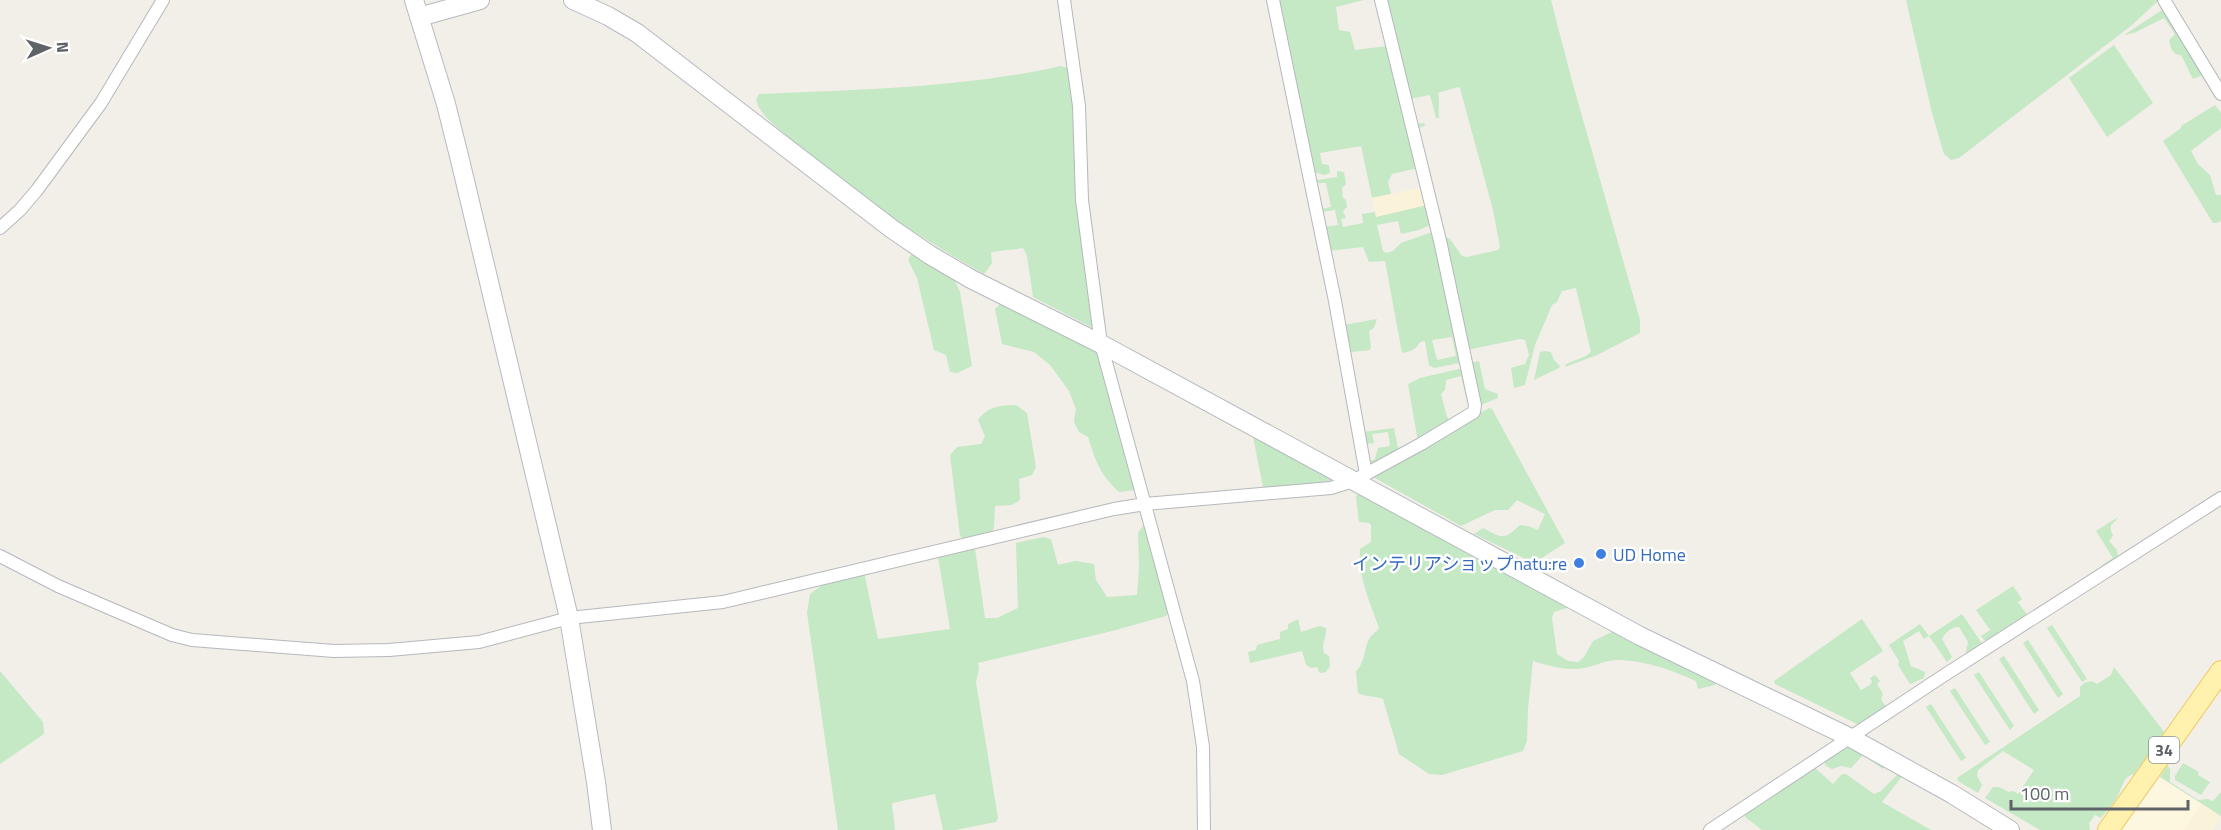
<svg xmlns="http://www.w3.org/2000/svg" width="2221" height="830" font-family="'Titillium Web','Noto Sans JP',sans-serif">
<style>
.commercial{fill:#fef7e0}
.green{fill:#c5e8c5;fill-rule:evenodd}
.sand{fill:#fbf3d9}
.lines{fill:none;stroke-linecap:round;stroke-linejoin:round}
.street-casing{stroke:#b5b8bc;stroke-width:14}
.secondary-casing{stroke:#b6babf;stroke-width:20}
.primary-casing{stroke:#f2c960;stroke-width:22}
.street{stroke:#fff;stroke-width:12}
.secondary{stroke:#fff;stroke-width:18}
.primary{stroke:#fff2af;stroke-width:20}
.shop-dot{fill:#3f7fe0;stroke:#fff;stroke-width:2}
.labels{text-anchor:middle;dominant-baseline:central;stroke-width:5;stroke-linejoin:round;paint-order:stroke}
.shield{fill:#fff;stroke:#8f9295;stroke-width:1.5}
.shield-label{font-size:16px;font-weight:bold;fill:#5f6368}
.shop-label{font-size:18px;fill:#366cbe;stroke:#fff;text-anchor:start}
</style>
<rect width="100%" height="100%" fill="#f1efe8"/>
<path class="commercial" d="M2160,777l42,27 -18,26h-62z"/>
<path class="green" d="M1276,0h88l-28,7 3,23 11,2 5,18 32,-4 31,122 -26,6 -4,8 3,12 -19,4 -11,-52 -41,7 2,11 7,1 1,8 -6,2 -10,-3z
M1384,0h167l21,81 68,239v13l-43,22 -32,12 1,-3 20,-8 5,-4 -15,-64 -14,3 -5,11 -5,3 -17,40 -10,40 -11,3 -3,-20 14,-4 4,-9 -4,-15 -5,-1 -53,11 -7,13 -26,5 -5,-3 -4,-24 -5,1c-4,8 -9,9 -18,11l-17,-92 -16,1 -6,-15 -35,4 -4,-24 14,-2 -3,-15 -14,2v-3l10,-2 -5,-24h-8l-1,-3 20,-3v-6l7,1 2,12 -4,4 1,10 3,2 1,7 -4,4 3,7 -5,1 2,8 20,-4 -1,-9 13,-2 1,4 51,-11 5,19 -13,6 -18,4 -3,-13 -21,4 6,26 3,2 7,-2 8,-8 31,-11 18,7 12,17 5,1 31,-7 2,-3 -7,-37 -33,-122 -2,-1 -20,6c2,9 0,15 1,25h-3l-6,-23 -20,4 6,25 8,-1 1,3 -11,3zM1452,337l4,19 -19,4 -5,-20z
M1906,0h253l-27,25 -173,133 -8,2 -7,-6 -12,-41z
M2162,10l39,59v7l-8,3c-5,-8 -7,-16 -12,-24l-6,-1 -4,-6 -2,-8 6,-6 -11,-16 -30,15 -10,2z
M2114,45l39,58 -46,34 -38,-59z
M1061,66l10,3 22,259 -60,-31 -6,-41 -4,-8 -32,4 1,11 -8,11c-70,-40 -139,-84 -199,-140 -11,-10 -25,-19 -29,-34l3,-6c101,-4 203,-6 302,-28z
M2215,105l6,8v15l-30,23 7,13 12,11 6,20h5v26l-4,2h-4l-50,-82 18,-13v-2z
M918,252l37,29 5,11 12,74 -15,7 -7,-1 -4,-17 -12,-5 -17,-72 -9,-18 4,-7z
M1000,304l33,13 73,38 8,12 3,9 -4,4 23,110 -17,2c-20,-19 -23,-30 -31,-55l-9,-5 -5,-10 2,-13 -7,-18 -19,-26 -16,-13 -32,-8 -7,-35z
M1377,319l-3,9 -5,3 2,16 -1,3 -18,2 -4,-2 -4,-25z
M1545,351l6,1 3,8 6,6 -1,2 -25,12 6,-28z
M1479,361l6,28 13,5v4l-17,7 -11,-42z
M1459,369l5,2 5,38 -8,-33 -15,4 -1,10 -4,4 6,23 5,5 -34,20 -10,-58 12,-6z
M1016,405l11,8 9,54 -4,8 -13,4 1,21 -8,5 -17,1 -1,21 -3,7 -27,5 -4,-3 -10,-81 7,-8 24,-3 4,-8 -7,-16c10,-14 21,-14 38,-15z
M1489,408l3,1 73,134 -31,20 -60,-29 9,-6c20,11 21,12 37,-3l8,1 10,4 7,-16 -28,-14 -9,10h-13l-34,16 -88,-49v-3z
M1394,428l5,25 -26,14 -6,-5 8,-3 3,-11 12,-2 -2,-14 -16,2 2,9 -8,1 -3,-12z
M1253,437l78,41v6l-66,6 -2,-3z
M1359,492l211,115 -16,5 -2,6 5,36 11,7 10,1 6,-5 9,-16 19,-9 104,50 -1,3 -17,4 -2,-8c-24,-11 -50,-20 -76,-21 -12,-1 -25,6 -36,8 -18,3 -34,-2 -51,-7l-5,47 -1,33 -4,10 -81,24 -13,-1 -30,-20 -16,-55c-8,-3 -17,-2 -25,-6l-2,-21c10,-12 7,-20 13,-33 3,-5 7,-6 10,-11 -9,-26 -21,-50 -19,-79l11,-7v-17l-2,-2 -10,-1 -3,-25z
M2118,517c-5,10 -11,4 -5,19l-4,5 8,9 1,7 -16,11 -1,-2 12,-8 -17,-27z
M1145,523l24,88 -3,5 -54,15 -134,32 1,6 -3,13 22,136 -2,4 -41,8h-12l-8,-36 -43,9 3,27h-57l-31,-217 3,-19 16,-12 38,-10 14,67 72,-10 -12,-72 37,-8 10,69h12l21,-10 -2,-65 27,-6 8,2 7,26 17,-4 19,3 2,16 11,17 30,-2 2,-27 -1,-35z
M2013,586l9,13 -4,3 10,14 -39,26 -5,-2 -3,-4 9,-6 -14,-20z
M1962,614l21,31 -15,10 -2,-3 2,-10 -9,-15c-8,0 -14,6 -17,12l10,18 -5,5 -18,-26 -5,3 -5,-8 -16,10 8,25 14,6 -1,6 -14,6 -12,-19 1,-4 -10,-16 31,-21 9,12z
M1298,619l3,13 19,-6 6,2c1,9 -5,15 -2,25l5,3 1,10 -4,6 -6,1 -3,-6 -6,1 -5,-3 -4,-14 -52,12 -2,-11 8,-2 1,-5 23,-6v-7l8,-3v-5z
M1862,619l21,32 -33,22 11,17 9,-5 2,-4 -2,-3 5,-3 5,6 -3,3 6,10 -2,5 5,8 -27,18 -84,-41 -1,-3z
M2052,625l35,54 -5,3 -35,-54z
M2028,640l35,54 -5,4 -35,-55z
M2004,656l35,54 -5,4 -35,-55z
M2114,667l51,66 -31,41c-11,3 -11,11 -15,19 -3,9 -13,18 -18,25l-6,-3 -6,8 1,7h-50l-55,-32 8,-11h6l10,5 4,-1 5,3 16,-24 -31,-19 -25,19 -1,6 5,9 -4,8 -20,-12 -1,-3 123,-82v-9l4,-4 8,-2 5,3 14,-9z
M0,671l43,51 1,12 -44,30z
M1979,672l35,54 -4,4 -36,-55z
M1955,688l35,54 -5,3 -35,-54z
M1931,704l35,54 -5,3 -35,-54z
M1853,745l34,19 -4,5 -20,-14 -12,13 -10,-2 -9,3 -6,-3 -2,-5 20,-15z
M2183,763l16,9 -1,3 12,7 -9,13 -26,-15v-4z
M2167,766l3,2v14l28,18 10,-1 5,2 8,-9v24l-61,-39z
M1811,768l5,1 17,15 9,-10h4l28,20 7,-3 18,-18 4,2 -21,27 49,28h-169l-17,-13v-4z"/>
<path class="sand" d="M1423,187l4,18 -51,12 -4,-19z
M2202,804l19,13 -9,13h-28z"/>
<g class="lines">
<g class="street-casing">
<path id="street" d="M1064,0l15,106 3,94 19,144 92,337 10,66 1,83
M1273,0l62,301 31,173
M2164,0l57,94
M0,228l20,-18 17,-20 64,-87 62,-103
M0,556l58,30 114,49 20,5 142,11 55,-1 90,-8 90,-24 154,-16 391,-93 31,-5 186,-16 22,-7 68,-37 53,-32 1,-7 -34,-160 -60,-245
M1710,830l233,-154 278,-178"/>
</g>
<g class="secondary-casing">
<path id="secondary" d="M414,0l32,104 14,56 109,458 27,164 6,48
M573,0l35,16 29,17 255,196 38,26 41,24 130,65 539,292 211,102 101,56 58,36
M419,17l61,-17"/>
</g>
<g class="primary-casing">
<path id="primary" d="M2108,830l113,-159"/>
</g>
<use href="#street" class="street"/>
<use href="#secondary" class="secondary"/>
<use href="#primary" class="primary"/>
</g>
<g class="shop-dot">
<circle cx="1601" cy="554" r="6"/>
<circle cx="1579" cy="563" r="6"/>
</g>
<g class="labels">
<rect class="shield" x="2149" y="737" width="30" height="26" rx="4.5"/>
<g class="shield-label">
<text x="2164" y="750">34</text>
</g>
<g class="shop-label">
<text x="1613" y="554">UD Home</text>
<text x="1567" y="563" text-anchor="end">インテリアショップnatu:re</text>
</g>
</g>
<g transform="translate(48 48) rotate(87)" stroke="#ffffff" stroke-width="4.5" paint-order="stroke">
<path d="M0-4.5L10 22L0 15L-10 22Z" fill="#5f6368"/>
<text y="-9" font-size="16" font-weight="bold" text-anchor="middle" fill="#5f6368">N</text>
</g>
<path d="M2011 800v9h177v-9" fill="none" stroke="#5f6368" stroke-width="3"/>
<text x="2020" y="800" font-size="18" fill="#5f6368" stroke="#ffffff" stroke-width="4.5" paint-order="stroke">100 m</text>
</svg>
